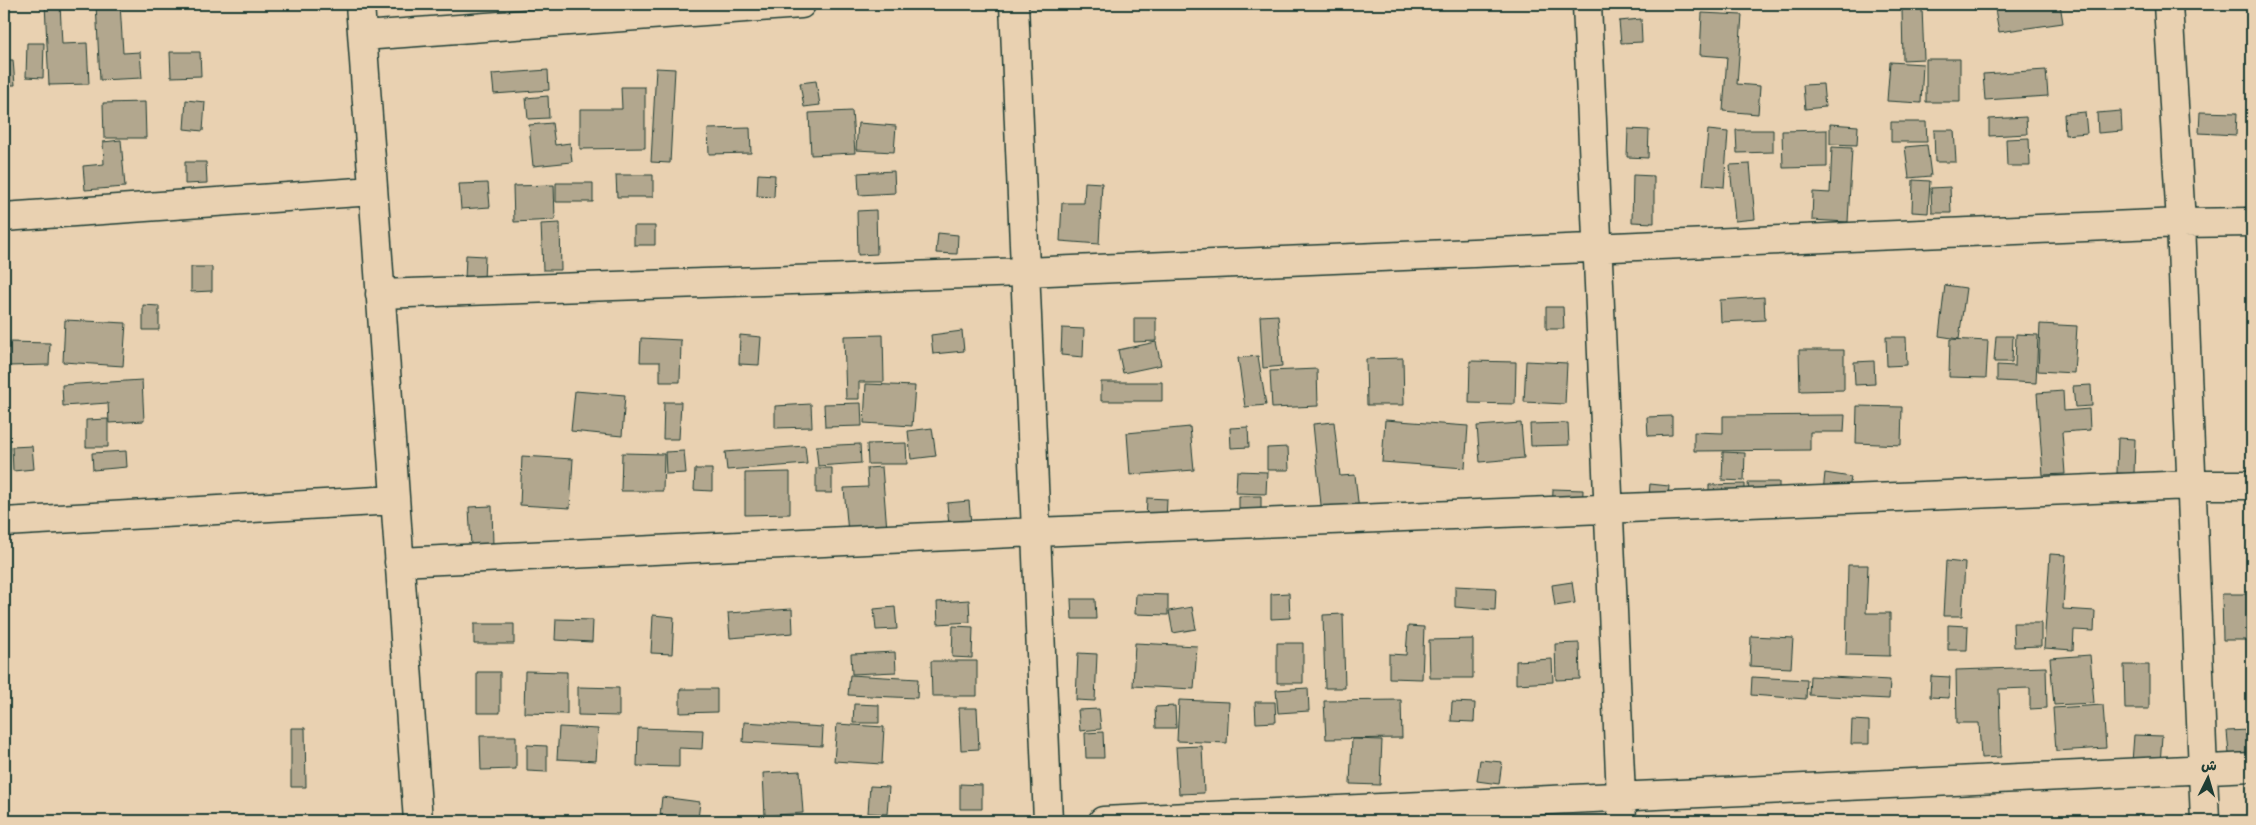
<svg xmlns="http://www.w3.org/2000/svg" width="2256" height="825" font-family="'Playpen Sans','Playpen Sans Arabic',sans-serif">
<style>
.building{fill:#b2a78e;stroke:#1f3d34}
.lines{fill:none;stroke-linecap:round;stroke-linejoin:round}
.minor-casing{stroke:#1f3d34;stroke-width:31}
.minor{stroke:#e9d1b1;stroke-width:28}
</style>
<rect width="100%" height="100%" fill="#e9d1b1"/>
<filter id="ink" filterUnits="userSpaceOnUse"><feTurbulence type="fractalNoise" baseFrequency=".02" numOctaves="2"/><feDisplacementMap in="SourceGraphic" scale="10" xChannelSelector="R" yChannelSelector="G"/><feConvolveMatrix kernelMatrix="1 2 1 2 8 2 1 2 1" color-interpolation-filters="sRGB"/></filter>
<g filter="url(#ink)">
<path class="building" d="M45,4h15l2,40 25,-1 2,41 -40,1z
M96,4h24l3,49 17,-1 2,26 -42,2z
M2032,4h28l3,19 -64,9 -4,-23z
M1922,8l2,51 -21,1 -1,-51z
M1702,13l40,2 -5,69 23,2 -2,28 -35,-3 4,-54 -27,-2z
M1641,19l1,23 -21,1 -2,-22z
M27,43h17l-1,35 -17,-1z
M170,52h30l1,24 -30,1z
M1926,59h34v43h-34z
M4,60h9l2,25h-11z
M1890,62l33,2 -2,39 -34,-2z
M656,68l19,1 -5,94 -19,-1z
M548,70l1,20 -55,4 -2,-20z
M2046,70l2,26 -63,4 -2,-26z
M816,81l4,24 -16,2 -4,-24z
M1823,84l2,23 -20,2 -2,-24z
M621,87h24v61l-65,1v-40h42z
M548,96l1,22 -21,1 -2,-21z
M186,100l19,2 -2,29 -19,-2z
M145,102l1,36h-42l-1,-35z
M852,111l3,42 -44,2 -2,-42z
M2121,111l1,20 -24,2 -1,-20z
M2085,112l2,21 -22,2 -1,-21z
M2200,112l37,1 -1,22 -37,-2z
M2026,117l1,17 -38,2v-17z
M1891,122h35l1,20h-36z
M552,123l3,22 15,-2 2,19 -39,4 -4,-41z
M858,123l38,3 -2,26 -38,-2z
M1830,124l28,2 -1,19 -27,-1z
M750,128l1,25 -42,1 -1,-25z
M1628,129l21,1 -1,28 -21,-1z
M1708,130l20,2 -4,55 -21,-2z
M1736,130h37v22l-36,1z
M1827,130v37l-44,1 -1,-37z
M1934,130h20l2,32h-21z
M2029,138l1,28h-23l-1,-27z
M121,140l4,47 -40,3 -2,-24 21,-2 -1,-22z
M1927,145l4,31 -22,2 -4,-31z
M1832,147l20,1 -4,74 -36,-2 1,-28 17,1z
M185,162h21l1,21 -22,1z
M1750,164l5,55 -20,2 -5,-56z
M894,171l1,22 -36,2 -1,-22z
M758,174l17,1 -1,22 -17,-1z
M616,175h37v22h-36z
M1633,175l21,1v47l-22,-1z
M1913,180l17,1 -2,32 -16,-1z
M1085,182l17,1 -3,61 -39,-3 2,-38h22z
M488,183l2,24 -29,2 -2,-25z
M556,183h37v19h-37z
M554,185l1,35 -41,2 -1,-36z
M1950,187l1,26h-19l-1,-25z
M876,210l1,44 -19,1 -1,-44z
M560,223l1,47h-18l-2,-46z
M634,226h21v19h-21z
M938,233l20,2 -1,19 -21,-1z
M466,255l19,1 -1,25 -19,-1z
M191,267h21v24l-21,1z
M1945,285l21,3 -7,51 -20,-3z
M1764,297l1,23 -44,2 -1,-22z
M143,305l16,1v24h-16z
M1546,307h17l1,22h-18z
M1278,315l4,51 -19,2 -3,-52z
M1134,318h22v23l-22,1z
M65,320l61,3 -3,43 -60,-4z
M2040,324l37,2 -3,47 -36,-2z
M1062,328l22,1 -1,28 -22,-2z
M962,331l2,20 -31,3 -2,-19z
M2016,334l22,1 -2,48 -39,-2v-16l18,1z
M740,335l21,2 -2,28 -20,-1z
M883,335l1,47h-25v17h-13l-2,-63z
M1996,336h17l-1,26h-18z
M1886,337h20l1,28 -20,1z
M641,338l40,2 -1,42h-20v-20h-20z
M1950,339l38,2 -2,37 -37,-1z
M8,342l42,1 -1,22 -41,1z
M1156,342l5,23 -38,8 -5,-23z
M1799,350h45v40l-44,1z
M1258,356l8,49 -21,2 -7,-49z
M1403,358l1,47h-37l-1,-46z
M1470,361l46,1 -1,42 -46,-1z
M1526,361l41,2 -2,41 -41,-2z
M1874,361l1,23 -20,1 -1,-23z
M1317,369l1,37 -46,2 -2,-37z
M142,380l2,41 -35,2 -1,-20 -45,3 -1,-21z
M1101,382h61v19h-61z
M866,384l49,2 -3,40 -48,-3z
M2091,385l1,21 -17,1 -2,-21z
M575,391l50,4 -3,41 -51,-5z
M2063,391l1,20 25,-2 1,21 -28,2 3,42 -22,1 -6,-82z
M664,402h17l-2,37h-16z
M861,403l1,23 -37,1 -1,-23z
M811,404l1,23 -37,1v-22z
M1857,406l45,1 -1,38 -45,-2z
M1845,415l-1,17h-34v18l-116,1v-19l29,1v-17z
M1672,416v19l-24,1 -1,-19z
M108,419v28h-22v-27z
M1385,420l83,6 -3,42 -83,-6z
M1334,422l6,54 15,-1 4,36 -37,4 -9,-91z
M1521,423l3,35 -44,4 -3,-36z
M1568,423l1,22 -38,1 -1,-22z
M1190,427l4,43 -64,5 -3,-42z
M1248,427l1,20 -18,1 -1,-20z
M932,428l4,28 -25,3 -3,-28z
M2118,438l17,1 -1,35 -17,-1z
M906,443l1,21h-39l-1,-20z
M860,444l1,19 -43,3 -2,-20z
M32,446l2,23 -21,2 -1,-24z
M805,446l2,18 -80,6 -2,-18z
M1288,447l1,23h-22v-22z
M126,451l1,16 -34,3 -1,-17z
M684,451l2,22 -20,1 -1,-22z
M1723,452l22,1 -1,28 -22,-1z
M622,453l42,1 -1,37h-42z
M522,456l51,3 -3,49 -50,-3z
M882,467l5,63 -39,3 -4,-45 24,-1 -1,-19z
M816,468h16v25h-16z
M695,469h17v22l-18,-1z
M1237,471l30,1 -1,22 -30,-1z
M790,472v42l-45,1v-42z
M1825,473l26,4 -3,19 -25,-4z
M1748,482h31v18l-30,-1z
M1650,484l19,2 -2,23 -19,-2z
M1745,484v17l-36,1v-17z
M1553,489l30,1 -1,30h-30z
M1239,496h22v17h-22z
M1147,498l20,1 -1,22 -20,-1z
M969,501l2,23 -22,2 -2,-23z
M492,506l1,40 -22,1 -2,-40z
M2050,554l16,1 -3,54 32,2 -1,20 -20,-1 -1,20 -29,-2z
M1946,561l19,2 -3,53h-19z
M1848,565h20l-2,48h24v43l-44,-1z
M1572,582l3,21 -20,3 -3,-21z
M1455,586l41,2 -1,22 -40,-3z
M1289,593l1,25 -19,1v-25z
M1136,594l32,1v20l-33,-1z
M2222,594h29v46h-28z
M1071,599h24l1,20h-24z
M969,600l1,22 -32,2 -1,-22z
M895,607l2,22 -21,1 -2,-21z
M1192,607l4,22 -23,4 -4,-22z
M792,609l1,24 -63,5 -2,-25z
M1343,614l2,74h-20l-2,-73z
M653,615l21,2 -2,37 -21,-1z
M556,619l37,1 -1,22 -37,-2z
M2013,623h28v23l-27,1z
M474,624h40v20h-40z
M1948,625l20,1 -1,24h-19z
M953,626l20,1 -1,31 -20,-1z
M1408,626l16,1 -2,52 -33,-1v-24l17,1z
M1751,636l42,2 -2,30 -41,-2z
M1473,639v39h-43l-1,-38z
M1135,643l62,3 -3,43 -61,-3z
M1277,643h26v40h-26z
M1579,643l1,36 -24,1 -1,-36z
M895,652l1,20 -44,2 -1,-20z
M1078,653l19,1 -2,47 -19,-1z
M2090,655l4,48 -40,2 -4,-47z
M1552,659l1,23 -37,2v-23z
M931,661h46v35h-45z
M2124,665h25v44h-24z
M2046,667l1,41 -17,1v-21l-31,1 2,68 -20,1 -2,-35h-22l-1,-53z
M525,671l42,1v42l-43,-1z
M477,672h23v41h-23z
M850,675l68,4 -1,19 -69,-3z
M1810,676l80,4 -1,19 -80,-4z
M1931,676l19,1 -1,21 -19,-1z
M1752,677l55,3 -1,19 -55,-4z
M578,687l41,1v28l-41,-1z
M1308,688l1,23 -31,2 -2,-23z
M680,689h37v23l-37,1z
M1179,700l50,2 -2,41 -50,-2z
M1401,700l1,38 -76,1 -2,-38z
M1255,702h20l1,20 -20,1z
M1452,702l23,1 -1,19 -23,-1z
M854,704l25,1v18h-26z
M2103,705l3,43 -50,3 -3,-43z
M1175,706l1,22h-20l-1,-21z
M959,708h18l2,41 -18,1z
M1099,709l2,20 -21,2 -2,-21z
M1852,720l17,1v23h-18z
M744,722l79,5 -1,19 -79,-4z
M837,724l47,3 -2,37 -48,-3z
M559,727l39,2 -2,32 -39,-2z
M291,728h14l1,59h-15z
M638,728l65,2 -1,19 -23,-1v19l-42,-1z
M2250,730l1,22 -22,2 -2,-23z
M1103,732l1,26h-18l-1,-25z
M2134,735l28,1 -2,28 -28,-2z
M480,736h36v33l-35,1z
M1352,739l30,1 -2,45 -30,-1z
M527,745l20,1v26l-20,-1z
M1202,746l2,47 -25,1 -3,-47z
M1480,760l22,2 -3,22 -22,-3z
M800,771l3,42 -38,3 -2,-43z
M960,784l22,1v24h-22z
M870,786l19,1 -2,27 -19,-1z
M662,797l38,5 -2,17 -38,-4z"/>
<g class="lines">
<g class="minor-casing">
<path id="minor" d="M360,4l58,817
M1014,4l34,817
M1587,4l35,817
M2168,4l13,219 24,598
M363,36l438,-32
M4,217l369,-26
M380,294l645,-22 1156,-49 71,-1
M4,522l391,-22
M399,562l637,-30 1155,-47h61
M1103,821l1149,-54"/>
</g>
<use href="#minor" class="minor"/>
</g>
</g>
<rect width="2256" height="825" fill="none" stroke="#e9d1b1" stroke-width="20"/>
<rect x="10" y="10" width="2236" height="805" fill="none" stroke="#1f3d34" stroke-width="2" filter="url(#ink)"/>
<g transform="translate(2208 778) rotate(5)" stroke="#e9d1b1" stroke-width="4" paint-order="stroke">
<path d="M0-4L9 19L0 12L-9 19Z" fill="#1f3d34"/>
<text y="-8" font-size="14" font-weight="bold" text-anchor="middle" fill="#1f3d34">ش</text>
</g>
</svg>
